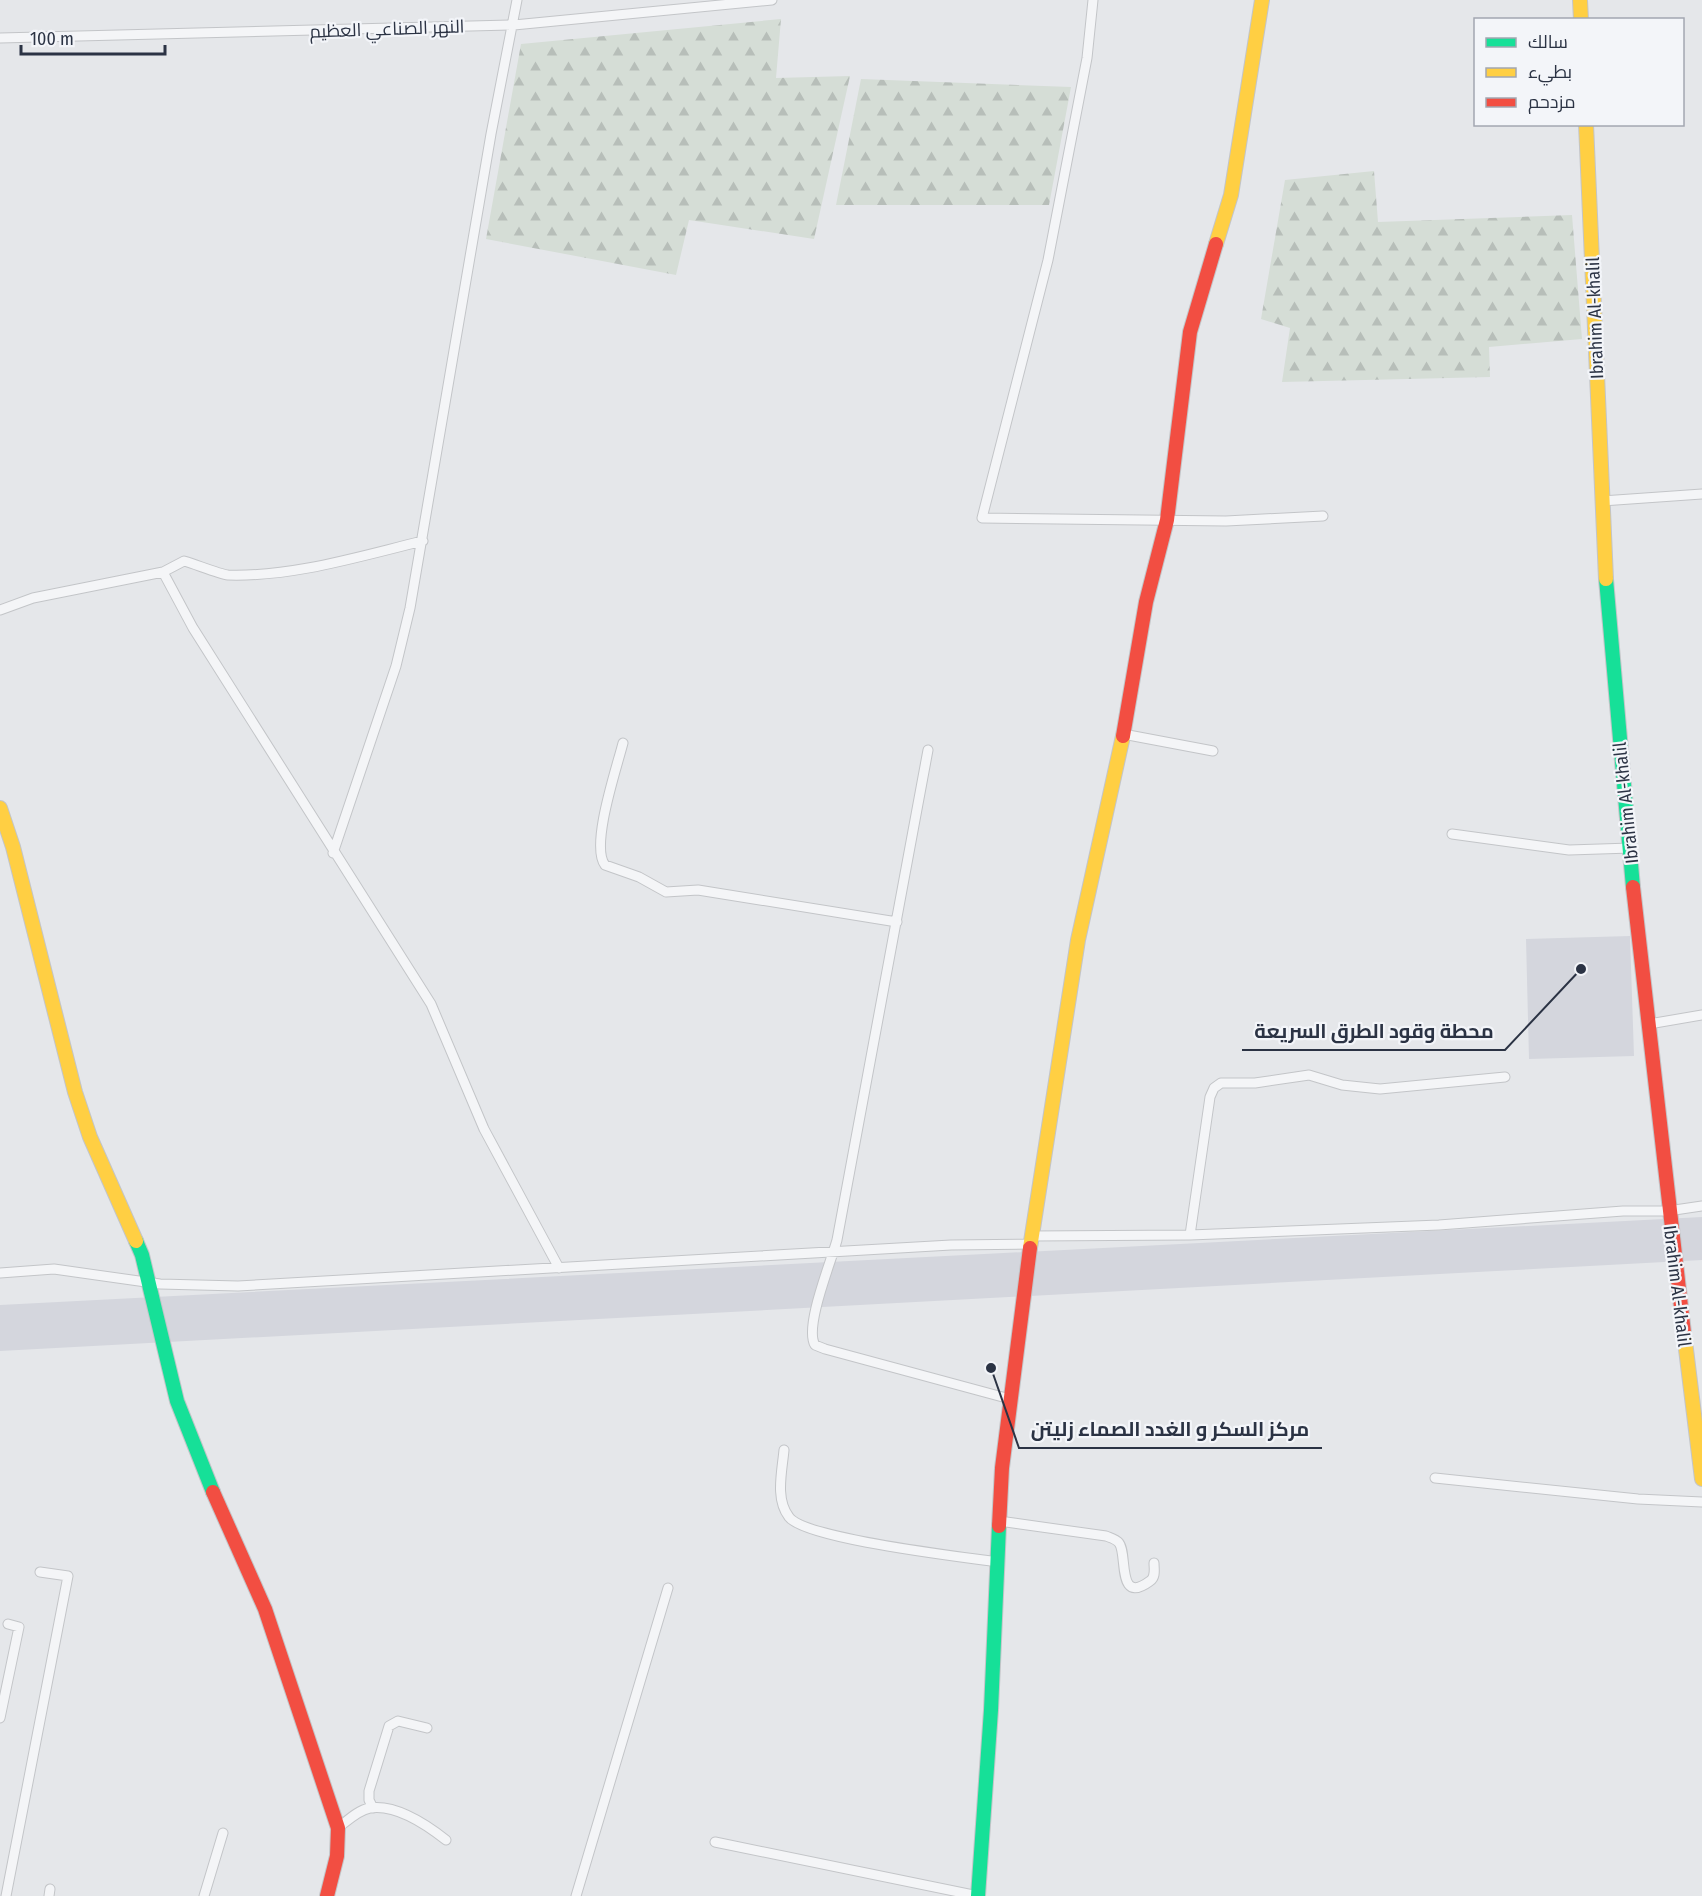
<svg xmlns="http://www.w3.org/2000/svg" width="1702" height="1896" font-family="'Fira Sans Condensed',Cairo,sans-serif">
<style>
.built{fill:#d4d6dd}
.forest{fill:url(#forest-firs)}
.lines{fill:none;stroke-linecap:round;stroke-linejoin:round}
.street-casing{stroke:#c3c5c8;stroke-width:11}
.fast-casing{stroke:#c3c5c8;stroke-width:16}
.slow-casing{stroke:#c3c5c8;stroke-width:16}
.jam-casing{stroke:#c3c5c8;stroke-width:16}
.street{stroke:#f4f5f7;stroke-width:9}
.fast{stroke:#16e098;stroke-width:14}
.slow{stroke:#ffcf43;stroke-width:14}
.jam{stroke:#f24e42;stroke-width:14}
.labels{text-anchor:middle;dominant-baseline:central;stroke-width:4.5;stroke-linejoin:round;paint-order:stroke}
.street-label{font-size:18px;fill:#2b3344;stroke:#f3f5f9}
.leader{fill:none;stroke:#2b3344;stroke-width:2}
.callout-dot{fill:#2b3344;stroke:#f3f5f9;stroke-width:2}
.callout-label{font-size:20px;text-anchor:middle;font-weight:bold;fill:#2b3344;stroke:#f3f5f9;stroke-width:4.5;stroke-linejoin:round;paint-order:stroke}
</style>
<defs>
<pattern id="forest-firs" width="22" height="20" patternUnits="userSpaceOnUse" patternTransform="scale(1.5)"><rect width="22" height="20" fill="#d5ddd6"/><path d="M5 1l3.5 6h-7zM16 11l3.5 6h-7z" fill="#b7beb9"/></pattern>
</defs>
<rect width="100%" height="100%" fill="#e5e7ea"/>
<path class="built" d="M1630,936l4,120 -105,3 -3,-120z
M1702,1217v43l-1702,91v-46z"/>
<path class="forest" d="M781,19l-5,59 74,-2 -36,163 -125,-19 -13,55 -190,-36 35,-195z
M861,79l210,8 -22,118h-213z
M1374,171l4,51 194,-7 10,124 -93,8 1,30 -208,5 8,-54 -29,-9 24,-139z"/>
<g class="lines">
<g class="street-casing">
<path id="street" d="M1093,0l-6,58 -39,202 -66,258 244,3 97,-5
M0,38l514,-13 258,-25
M1602,501l100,-7
M163,572l30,56 238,376 53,125 75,139
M0,610l33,-12 130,-26 21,-11c11,3 35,13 44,14 66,2 132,-19 195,-34
M1123,734l90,17
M623,743c-6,24 -33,103 -18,122l34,12 27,15 32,-2 199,32
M928,750l-91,490c-6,22 -33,87 -22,105l10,4 185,50
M1452,834l117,16 62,-2
M333,853l63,-187 14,-58 81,-474 26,-134
M1649,1024l53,-9
M1190,1235l20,-138 4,-9 7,-5h34l54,-8 33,10 38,4 125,-12
M1032,1236l158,-1 249,-10 184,-14h45l34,-5
M0,1273l54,-4 106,15 78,2 713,-41 80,-1
M784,1450c-2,22 -9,49 5,67 16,22 175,40 208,45
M1435,1478l203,21 64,3
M999,1521l107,15c5,2 10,3 13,7 9,11 -3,63 31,38 6,-4 4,-12 4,-18
M0,1718l19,-91 -11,-3
M373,1808l-4,-8v-9l20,-65 9,-5 29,7
M338,1828c9,-7 20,-18 32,-20 26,-4 57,17 76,32
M715,1842l263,54
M6,1896l62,-320 -28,-4
M49,1896l1,-7
M204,1896l19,-63
M576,1896l92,-308"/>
</g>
<g class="fast-casing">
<path id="fast" d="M1606,579l27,308
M136,1241l6,14 35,146 36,91
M978,1896l13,-186 8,-184"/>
</g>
<g class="slow-casing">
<path id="slow" d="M1580,0l1,20
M1586,124l20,455
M1216,244l15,-49 31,-195
M0,808l13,39 62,245 15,45 46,104
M1030,1248l48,-308 45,-204
M1684,1333l18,146"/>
</g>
<g class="jam-casing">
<path id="jam" d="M1123,736l23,-134 21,-82 23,-188 26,-88
M1633,887l51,446
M213,1492l52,117 73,219 -1,28 -10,40
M999,1526l3,-58 28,-220"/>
</g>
<use href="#street" class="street"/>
<use href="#fast" class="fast"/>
<use href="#slow" class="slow"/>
<use href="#jam" class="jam"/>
</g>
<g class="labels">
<g class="street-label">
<text transform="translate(387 29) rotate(-2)">النهر الصناعي العظيم</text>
<text transform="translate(1595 318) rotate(-92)">Ibrahim Al-khalil</text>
<text transform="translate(1626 803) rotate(-96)">Ibrahim Al-khalil</text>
<text transform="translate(1677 1286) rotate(83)">Ibrahim Al-khalil</text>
</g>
</g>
<path class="leader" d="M1581 969L1505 1050H1242M991 1368L1019 1448H1322"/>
<g class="callout-dot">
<circle cx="1581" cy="969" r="6"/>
<circle cx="991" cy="1368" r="6"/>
</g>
<g class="callout-label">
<text x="1374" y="1038">محطة وقود الطرق السريعة</text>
<text x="1170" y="1436">مركز السكر و الغدد الصماء زليتن</text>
</g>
<rect x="1474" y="18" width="210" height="108" fill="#f3f5f9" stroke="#a3a7b1" stroke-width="1.5"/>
<rect x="1486" y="38" width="30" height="9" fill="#16e098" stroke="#a3a7b1" stroke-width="1.5"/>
<text x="1528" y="48" font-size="18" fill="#2b3344">سالك</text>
<rect x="1486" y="68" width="30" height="9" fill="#ffcf43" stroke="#a3a7b1" stroke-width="1.5"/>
<text x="1528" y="78" font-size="18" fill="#2b3344">بطيء</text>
<rect x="1486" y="98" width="30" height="9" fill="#f24e42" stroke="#a3a7b1" stroke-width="1.5"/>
<text x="1528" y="108" font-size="18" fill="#2b3344">مزدحم</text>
<path d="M21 45v9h144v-9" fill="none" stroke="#2b3344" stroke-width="3"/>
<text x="30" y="45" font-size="18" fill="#2b3344" stroke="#f3f5f9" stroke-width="4.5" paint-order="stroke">100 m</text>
</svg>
